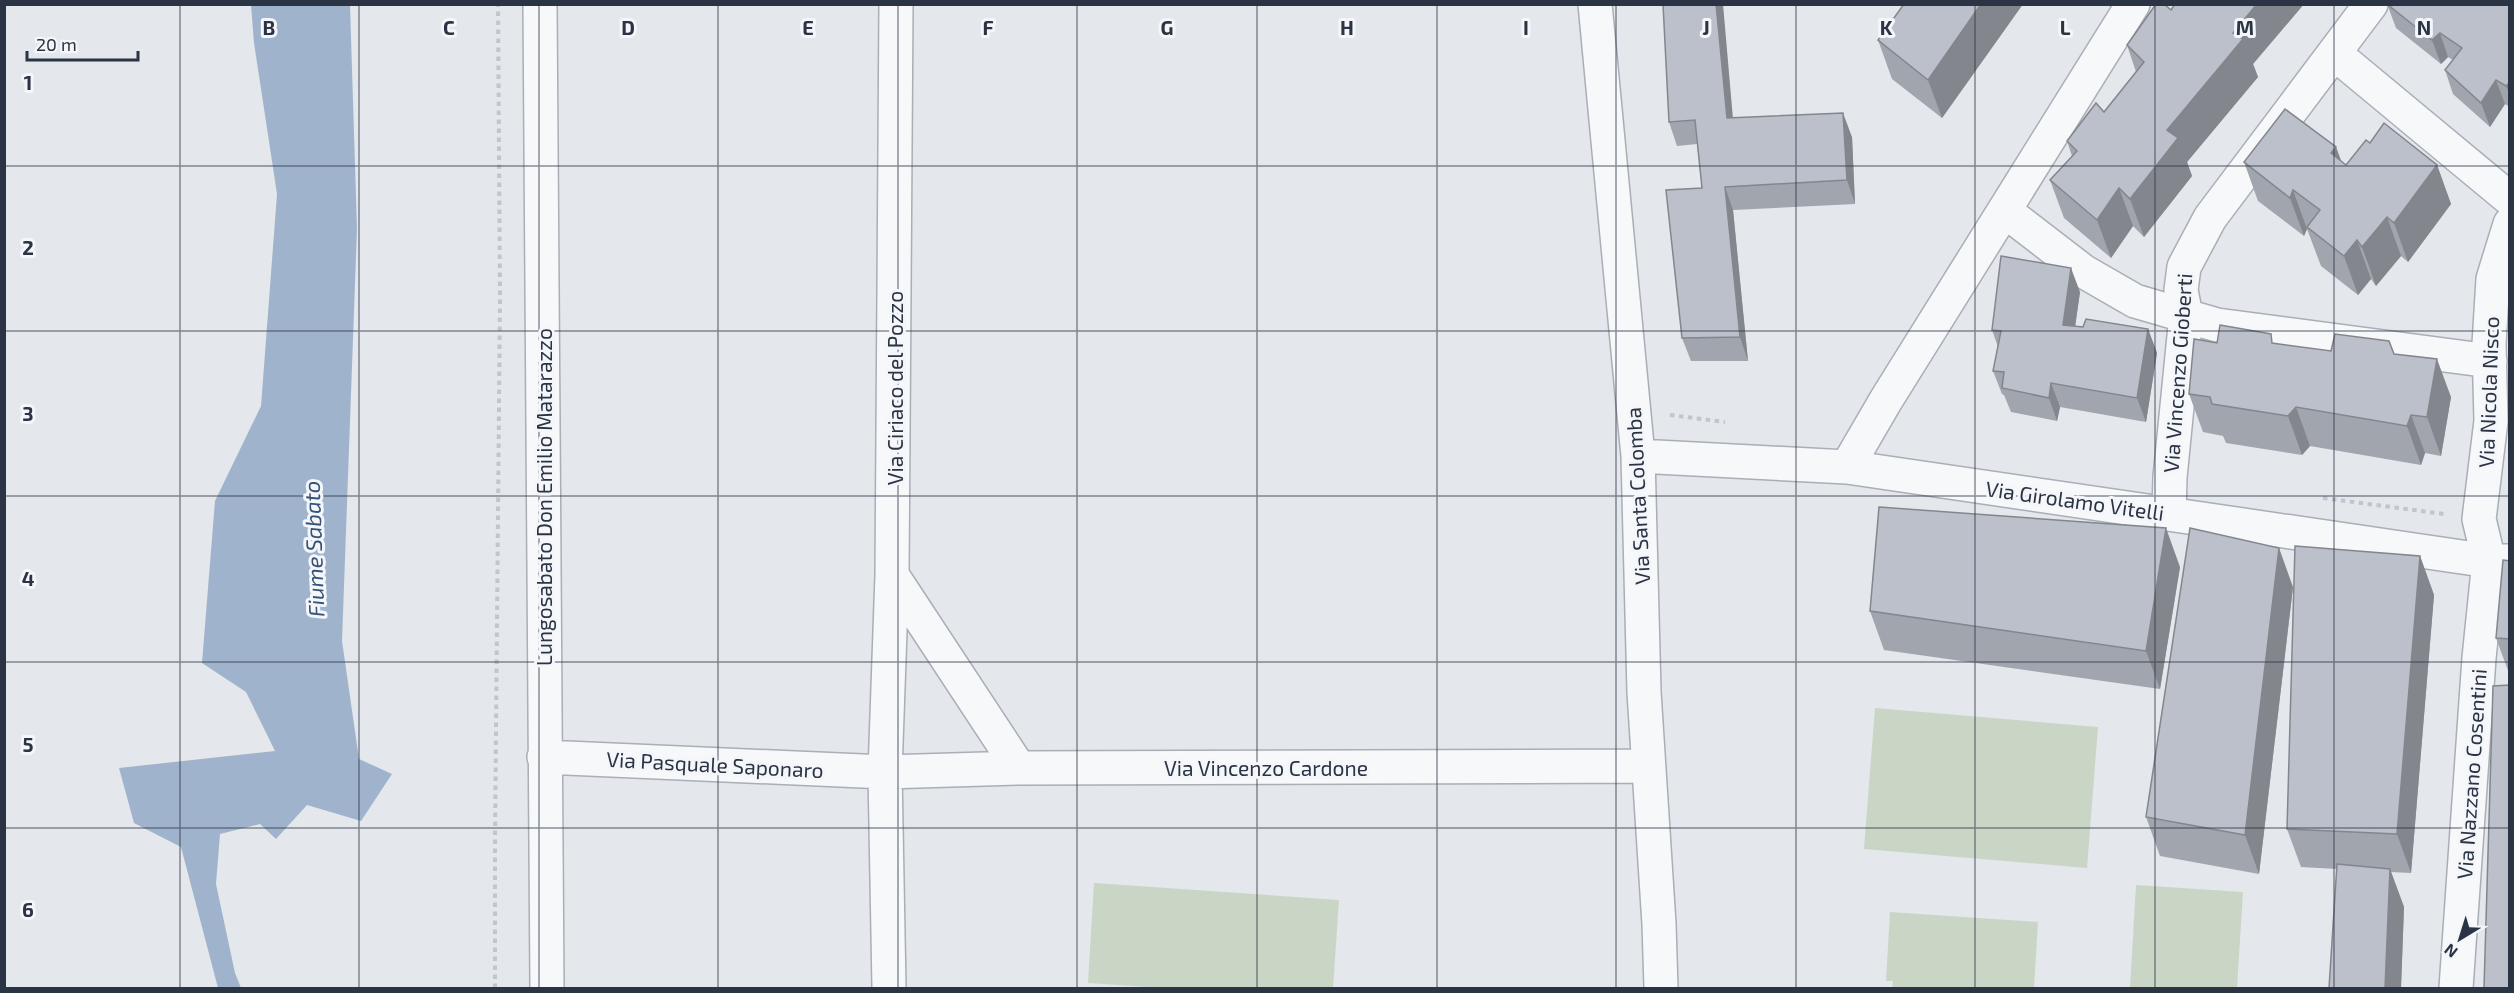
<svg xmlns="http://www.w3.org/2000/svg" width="2514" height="993" font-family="'Exo 2',sans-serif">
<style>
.green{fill:#c9d6c5}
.water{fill:#9fb4cc}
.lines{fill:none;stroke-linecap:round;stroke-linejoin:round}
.minor-casing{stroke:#a9aeb7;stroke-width:36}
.path{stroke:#c2c5cb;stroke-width:4;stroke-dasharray:4.5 4.5;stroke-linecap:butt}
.minor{stroke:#f7f8fa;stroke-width:33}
.wall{fill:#a1a5ae}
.shaded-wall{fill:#83868d}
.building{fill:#bbc0ca;stroke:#83868d;stroke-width:1.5}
.grid{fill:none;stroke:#2b3445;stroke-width:1.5;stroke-opacity:0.55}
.labels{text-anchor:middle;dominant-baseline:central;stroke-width:6;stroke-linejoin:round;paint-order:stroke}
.street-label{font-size:21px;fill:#2b3445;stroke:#f4f6f9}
.water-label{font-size:22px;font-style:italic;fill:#34527a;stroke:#f4f6f9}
.grid-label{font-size:20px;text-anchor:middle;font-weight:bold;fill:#2b3445;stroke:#f4f6f9;stroke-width:6;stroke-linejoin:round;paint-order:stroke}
</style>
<rect width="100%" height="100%" fill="#e4e7ec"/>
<path class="green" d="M1875,708l223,19 -11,141 -223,-19z
M1094,883l245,17 -6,88h-171l-74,-5z
M2136,885l107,7 -6,96h-107z
M1890,912l148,10 -4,66h-142l1,-7h-7z"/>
<path class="water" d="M251,5h99l7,224 -15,412 17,118 33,15 -31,47 -54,-16 -31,34 -16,-15 -40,10 -4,50 19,89 6,15h-23l-37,-141 -47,-24 -15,-55 156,-17 -29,-59 -44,-29 13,-162 46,-95 16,-212 -23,-151z"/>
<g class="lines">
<g class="minor-casing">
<path id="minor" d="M540,4l7,984
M1595,4l43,452 6,236 15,232 2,64
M2334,53l176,146
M2005,211l78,60 52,30 82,24 273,36
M1638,456l209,11 642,94h21
M1847,467l39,-67 247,-396
M2169,514l1,-37 16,-161 -5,-26 3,-23 26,-49 161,-214
M892,575l127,193
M544,757l341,15 134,-4 628,-2
M889,988l-4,-216 7,-197 4,-571
M2456,988l23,-330 10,-97 -10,-42 12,-98 -2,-77 4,-65 17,-55"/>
</g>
<path class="path" d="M1670,415l55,7
M2323,498l121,16
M495,988v-148l5,-543 -2,-293"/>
<use href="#minor" class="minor"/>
</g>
<path class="wall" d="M1904,4h119l-81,114 -50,-39 -14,-39z
M2175,4h129l-51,60 5,13 -71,85 5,14 -48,61 -11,-11 -22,32 -47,-40 -14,-38 22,-24 -5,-15 37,-29 32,-40 -9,-27 44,-35z
M2387,4h123v103l-5,-3 -15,23 -37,-33 -8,-24 8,-10 -5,-3 -7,7 -45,-36z
M1733,118l119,19 3,67 -122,6 15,151h-57l-9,-23 20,-150 -5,-44 -20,2 -8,-24z
M2370,143l67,22 14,39 -43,58 -7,-6 -25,30 -5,-7 -13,16 -37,-29 -14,-37 -3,7 -46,-35 -14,-39 92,-15 5,14 5,4z
M2080,292l-5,34 73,3 9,24 -11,69 -86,-15 -3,14 -46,-9 -7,-17 -2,-1 -9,-23 5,-24 -6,-17z
M2217,343l58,1 56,7 63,3 57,43 -10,59 -16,-3 -4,12 -111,-19 -8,9 -76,-12 -3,-7 -20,-4 -14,-38z
M2420,556l14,39 -23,278 -20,-1 13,35 -3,81h-72l8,-119 -36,-2 -14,-38z
M2510,561v115l-14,-38z
M2180,567l-20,122 -276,-39 -14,-39z
M2293,587l-34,287 -99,-18 -14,-39z"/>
<path class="shaded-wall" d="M1716,4h7l12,138 -8,-24z
M1981,4h42l-81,114 -14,-38z
M2257,4h47l-51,60 5,13 -71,85 5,14 -48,61 -14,-38 37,-69 66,-97z
M2440,33l8,24 -7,7 -9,-24z
M2496,80l9,24 -15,23 -9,-24z
M2510,82v13l-4,-9z
M1843,113l9,24 3,67 -8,-24z
M2336,147l14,38 -19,-32z
M2437,165l14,39 -43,58 -14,-39z
M1725,187l8,23 15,151 -8,-24z
M2119,188l14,38 -22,32 -14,-38z
M2293,190l14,39 -3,7 -14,-38z
M2387,217l14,39 -25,30 -14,-39z
M2357,240l14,39 -13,16 -14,-39z
M2071,268l9,24 -8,57 -9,-24z
M2148,329l9,24 -11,69 -9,-24z
M2437,359l14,38 -10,59 -14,-39z
M2051,383l9,24 -3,14 -8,-23z
M2296,407l14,39 -8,9 -14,-39z
M2411,415l14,38 -4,12 -14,-39z
M2166,528l14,39 -20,122 -14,-38z
M2279,548l14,39 -34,287 -14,-39z
M2420,556l14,39 -23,278 -14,-39z
M2390,869l14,38 -3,81h-16z"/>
<path class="building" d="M1663,4h53l11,114 116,-5 4,67 -122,7 15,150 -58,1 -16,-148 36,-2 -7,-68 -26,2z
M1904,4h77l-53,76 -50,-40z
M2156,4h8l7,6 4,-6h82l-24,29 10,6 -76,91 11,8 -48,61 -11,-11 -22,32 -47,-40 27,-29 -10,-10 29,-38 8,9 40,-50 -17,-17z
M2387,4h123v78l-4,4 -10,-6 -15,23 -36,-33 17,-22 -22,-15 -8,7z
M2285,109l51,38 -5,6 15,12 20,-25 4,3 14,-20 53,42 -43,58 -7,-6 -25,30 -5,-7 -13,16 -37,-29 13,-17 -27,-20 -3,8 -46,-36z
M2001,256l70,12 -8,57 20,2 3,-8 62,10 -11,69 -86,-15 -2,15 -47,-10 2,-16 -11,-1 8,-40 -9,-1z
M2220,325l51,9 1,9 59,8 4,-17 54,7 5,13 43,5 -10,58 -16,-2 -4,11 -111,-19 -8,9 -76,-12 -2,-7 -21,-3 5,-55 23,4z
M1879,507l287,21 -20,123 -276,-40z
M2190,528l89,20 -34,287 -99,-18z
M2295,546l125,10 -23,278 -110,-5z
M2503,560l7,1v78l-14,-1z
M2510,685v303h-26l9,-302z
M2337,864l53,5 -5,119h-56z"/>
<path class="grid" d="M180,4v984M359,4v984M539,4v984M718,4v984M898,4v984M1077,4v984M1257,4v984M1437,4v984M1616,4v984M1796,4v984M1975,4v984M2155,4v984M2334,4v984M4,166h2506M4,331h2506M4,496h2506M4,662h2506M4,828h2506"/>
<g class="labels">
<g class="street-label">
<text transform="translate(2177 373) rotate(-86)">Via Vincenzo Gioberti</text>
<text transform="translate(894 388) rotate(-90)">Via Ciriaco del Pozzo</text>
<text transform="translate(2488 392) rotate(-88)">Via Nicola Nisco</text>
<text transform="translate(1637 496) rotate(-93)">Via Santa Colomba</text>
<text transform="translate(543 497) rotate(-90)">Lungosabato Don Emilio Matarazzo</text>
<text transform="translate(2075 500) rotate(8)">Via Girolamo Vitelli</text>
<text transform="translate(715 764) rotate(3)">Via Pasquale Saponaro</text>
<text x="1266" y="767">Via Vincenzo Cardone</text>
<text transform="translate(2471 774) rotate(-86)">Via Nazzano Cosentini</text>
</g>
<g class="water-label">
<text transform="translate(313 549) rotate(-92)">Fiume Sabato</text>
</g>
</g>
<g class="grid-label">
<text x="269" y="35">B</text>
<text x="449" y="35">C</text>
<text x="628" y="35">D</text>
<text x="808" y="35">E</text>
<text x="988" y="35">F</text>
<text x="1167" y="35">G</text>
<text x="1347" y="35">H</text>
<text x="1526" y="35">I</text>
<text x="1706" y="35">J</text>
<text x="1886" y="35">K</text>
<text x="2065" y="35">L</text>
<text x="2245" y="35">M</text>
<text x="2424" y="35">N</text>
<text x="28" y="90">1</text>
<text x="28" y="255">2</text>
<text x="28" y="421">3</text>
<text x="28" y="586">4</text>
<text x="28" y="752">5</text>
<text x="28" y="917">6</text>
</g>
<rect width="2514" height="993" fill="none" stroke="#2b3445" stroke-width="12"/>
<g transform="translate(2460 939) rotate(218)" stroke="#f4f6f9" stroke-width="4.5" paint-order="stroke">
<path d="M0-4.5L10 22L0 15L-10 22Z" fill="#2b3445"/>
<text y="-9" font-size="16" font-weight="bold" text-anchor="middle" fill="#2b3445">N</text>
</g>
<path d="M27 51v9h111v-9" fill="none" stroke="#2b3445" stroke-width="3"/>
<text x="36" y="51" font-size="18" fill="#2b3445" stroke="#f4f6f9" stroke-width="4.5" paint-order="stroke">20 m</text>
</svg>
